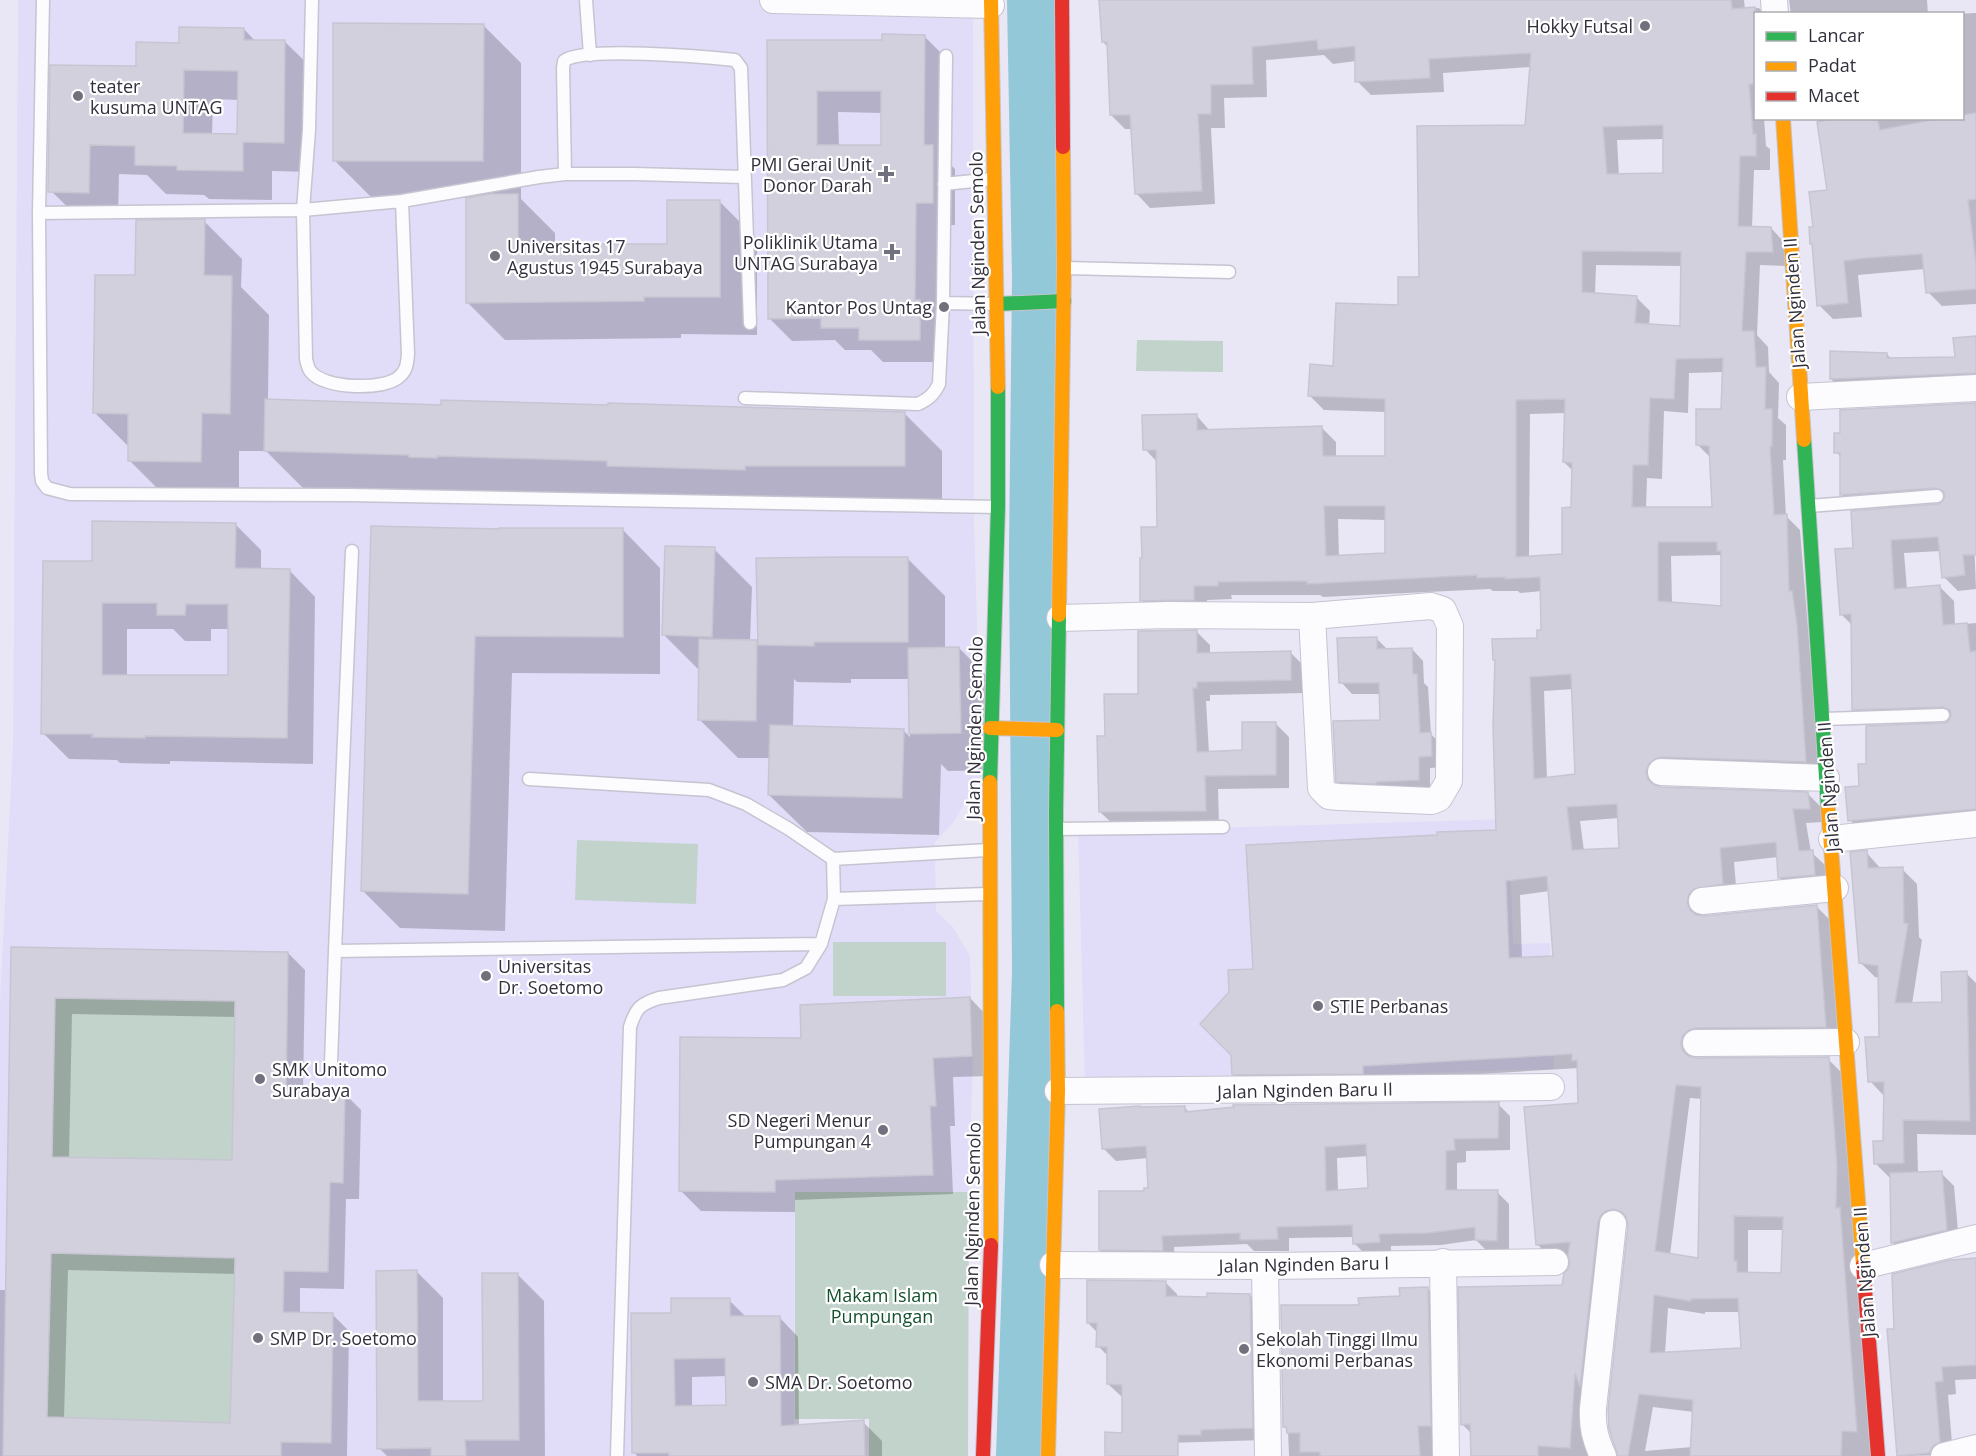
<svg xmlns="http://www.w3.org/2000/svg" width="1976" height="1456" font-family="'Open Sans',sans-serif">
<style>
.built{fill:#e1ddf9}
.green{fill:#c1d3cb}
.shadow{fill:#0003;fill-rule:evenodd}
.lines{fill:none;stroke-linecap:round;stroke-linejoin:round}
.river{stroke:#93c8d8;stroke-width:48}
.building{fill:#d2d0dd;stroke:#c7c5d2;stroke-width:1.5;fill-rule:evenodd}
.lane-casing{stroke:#c6c4d0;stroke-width:15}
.street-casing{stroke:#c6c4d0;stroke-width:28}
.fast-casing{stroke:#c6c4d0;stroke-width:16}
.slow-casing{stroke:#c6c4d0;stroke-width:16}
.jam-casing{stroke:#c6c4d0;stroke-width:16}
.lane{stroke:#fcfbfe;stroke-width:12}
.street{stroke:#fcfbfe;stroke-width:26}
.fast{stroke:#30b455;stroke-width:14}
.slow{stroke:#ff9f0a;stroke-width:14}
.jam{stroke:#e5322d;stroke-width:14}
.poi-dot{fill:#71707d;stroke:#fff;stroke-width:2}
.labels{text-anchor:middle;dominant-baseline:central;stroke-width:4.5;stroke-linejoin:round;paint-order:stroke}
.poi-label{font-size:18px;fill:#31303c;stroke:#fff;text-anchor:start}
.street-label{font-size:18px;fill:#31303c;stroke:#fff}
.park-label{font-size:18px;fill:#13512c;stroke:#fff}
</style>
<rect width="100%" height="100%" fill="#e9e7f5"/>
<path class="built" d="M18,0h955l1,513 7,264 -28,46 -18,19v11l1,58 17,16 17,29 3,100 -4,136h-174l-1,264h-794v-456l13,-256z
M1509,819l4,125 37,-1 4,126 -469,14 -7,-251z"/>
<path class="green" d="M1137,340l86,1v31l-87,-1z
M577,840l121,4 -2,60 -121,-4z
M833,942h113v54h-113z
M55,998l180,3 -3,159 -180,-3z
M795,1192h174l-1,264h-99v-37h-74z
M51,1253l184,5 -5,165 -183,-6z"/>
<path class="shadow" d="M1101,0h643l1,9 14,-1 5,6h-8v104h8l2,28 4,3v21h-16l-2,58h19l14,15 1,23 -26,-1 -3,70 11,12 1,25 10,11 -1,35 8,7v35h-3l3,56 14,14 20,246 -158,2 -2,8v2l148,6 14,14 1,14 -17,1 5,29 15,14 2,23 -34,3 -14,-14 -2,-21 -44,5 3,36 -35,11 -1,8 115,-11 15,15 9,120 -143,8 -3,11 134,-1 14,14 30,383h-248l5,-233 -8,1 -26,232h-123v-22l-10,-10 101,-137 7,-18 1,-12 -19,2 -14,-14 41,-141v-36l-331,20 -14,-14 20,-103 185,-134 58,-6 -1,-169 -2,-3 45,-19 4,-9 -1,-40 -22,2 -2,-2h-25l-3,-2 -167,8 -3,-2h-89l1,4 -25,1v14h-52l-14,-14 2,-41 15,-31 -1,-66 -12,-13 51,-34 14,16 112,-3 14,14v15h50v-45l-62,-2 -14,-14 25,-29 65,-60 126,-180 5,-60 -88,6 1,19 -73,3 -14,-14 -1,-20 -23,3 -9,-9 -58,5 1,37 -43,1 1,30h-14l4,76 -65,4 -14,-15 -3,-64h-8l-14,-14 -3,-68 -5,-5zM1665,139l-1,36 -45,1 -2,-36zM1596,265l86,1 -1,62 -32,-2 1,-15 -14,-14 -41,-3zM1724,372l-2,39 -24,34 13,13 2,51h-67l1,-31 15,1 2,-68 24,2 1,-40zM1566,413l-2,49 9,9 -1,38 -8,47 -35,1 1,-143zM1338,519l48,1v34l-47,3zM1722,555l1,53 -51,-4 -1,-48zM1573,689l4,86 -30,4 -3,-88zM1619,818l1,31 -36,2 -4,-30zM1550,891l4,66 -32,2 -2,-64zM1690,1098l13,1 -3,160 -30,-4zM1748,1230h36l-2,45 -34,-1zM1668,1308l37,6v-2h35l3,38 -78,4zM1653,1407l41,5 -2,35 -47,4z
M1789,0h138l1,14h-137z
M1976,13v291l-34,2 -14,-14 -3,-23 -67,6 4,42 -29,2 -14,-14 -5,-59 -3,-3 3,-14 15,-38 -11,-73h144v-104h-7z
M483,25l38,38v136l34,34v12h114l50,-44 38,38v96l-76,-1v4l-176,2 -38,-38v-104h-95l-38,-38z
M244,29l11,12 30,1 30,29 -2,101 -41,-1v29l-63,-1 -5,-4 -38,-1 -19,-19 -28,-1 -1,42 -39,2 -30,-29 89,-122 42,-23zM213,99l26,1 -1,36 -26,-1z
M924,36l23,23 -1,101 9,9v56h-18v94l5,43h-59l-12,-12h-26l-10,-10 -43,1 -23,-23 -1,-276h115zM838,112l44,1v33h-43z
M204,221l38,38 -1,28 28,28 -1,85 174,6 462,7 38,38v52l-639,-15 -37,-37h-27v48l-72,-1 -38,-38v-13l-34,-34 42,-136z
M1976,338v49l-131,6 -14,-14 56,-25 5,6 65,-2z
M1976,405v134h-2l2,50 -18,2 -14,-14 -3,-26 -37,2 3,36 32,-3 15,15 1,24 21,-2v201l-112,10 -14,-14 18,-55 85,-44 -85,2 -14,-14 -1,-83 -12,-12 14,-65 91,-47 -90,7 -14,-14v-37l-6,-6z
M235,524l26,26v20h28l26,27 -2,167 -143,-3v3l-50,-1 -3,-3 -48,-1 -26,-26 50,-170zM127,629h46l12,12h26v-12h19v47h-103z
M623,530l37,38v106l-148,-1 -7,258 -105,-3 -38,-38 138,-359z
M714,549l38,38 -2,54 6,1 3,3 148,-87 38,38v52h14l38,38 1,84 -50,1 -7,-7 -2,71 -132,-3 -38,-37 1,-37h-32l-38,-38v-49l-36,-36zM794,679l3,3 54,1v-4h58l1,58 -7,-7 -110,-3z
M1197,632l13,13v9l80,-2 14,14v27l-94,2v6h-4l3,52 35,-1 31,-29 14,14v51l-71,1 1,35 -105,1 -14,-13 6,-74 33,-43z
M1376,638l12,12 24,-1 11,12 1,22 4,4 3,47 11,12 1,21 -13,1v23l-81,2 -12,-12 44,-60v-27h-29l-11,-12z
M1866,852l15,17h21l15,15 2,53 3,3 -10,64h31l23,-31 10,10v152l-59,-1 1,40 23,-1 13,13 5,56 -53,14 -13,-13 -2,-64 -15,-15 9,-22v-45l-15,-16 11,-43 -1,-60 -5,-1 -15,-15z
M12,949l276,4 17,17 -2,122 41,1 17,17 -2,89h-13l-2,90 -44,-1v26h32l17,17 -2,125h-347v-166h7zM72,1014l164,3 -3,145 -164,-3zM68,1270l168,4 -4,150 -168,-5z
M970,998l20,21 2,57 -39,1 2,49h-5l3,68 -158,6v12l-94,-1 -20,-20z
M1498,1104l12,12v34l-44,1v11l-9,1v29h40l12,12v48h-21l-12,-12 -35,5 -50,1v8l-25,1 -12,-12v-6l-65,1v13h-35l-7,-7 -73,3 1,15h-63l-12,-12 50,-61 -2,-31 -32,3 -13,-13 81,-41 6,6zM1368,1156l1,34 -31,1 -1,-33z
M1976,1259v120l-21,1 1,14 -8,1 5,60 -55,1 -9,-125 6,-1z
M417,1272l26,26v104h41l34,-127 26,26 1,155h-158l-8,-8z
M1165,1282l12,12v4l73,-3 12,13 2,132 -128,4 -13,-48h-2l-13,-12 1,-27 -11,-11v-13l-10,-10z
M1428,1289l14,14 2,136 -12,1 1,16h-144l-1,-26 -4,-4 76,-119z
M729,1300l18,18h33l18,19 1,89 64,-4 19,19v15h-245l-3,-4 38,-138zM727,1376v30l-35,1v-30z"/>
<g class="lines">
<path class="river" d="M1020,1456l16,-484 -3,-421 3,-274 -5,-277"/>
</g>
<path class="building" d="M1099,0h632l1,9 23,-2v77h-6l4,50h3v22h-16l-2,70 33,1 2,25h-27l-4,79h12l2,36h10l-1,42h7v37h-2l4,69 13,-1 2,77h3l5,33 9,138 -144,-5 -7,2 -6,5 -3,8 2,8 5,4 7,3 148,5 2,17h-17l6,42 14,-1 2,25 -37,3 -2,-36 -56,6 3,36 -29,5 -5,5 -2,8 3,8 6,5 7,1 114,-11 9,122 -130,1 -7,2 -6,5 -2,9 2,7 5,5 8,2 133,-1 8,109 -1,42 4,-1 17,225 -15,-1 -1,25h-151l3,-56 -54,-6 -11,62h-10l-9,-27 -1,-20 20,-184 -2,-8 -4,-5 -8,-3 -8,2 -5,4 -3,7 -18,165 -5,-14 -5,75 -32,-2v10h-67l-1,-32 -9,1 -3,-138 104,-2 2,-12 4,-4 2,-7 -2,-7 2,-13 -34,3 -12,-138 54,-4 -1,-43 -5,1v-7l-209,12v8l-131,1 -1,-20 -31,-31 29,-32 -1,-22 25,-1 -7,-124 191,-10v-3l59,-2 -3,-105 2,-65h-2l-1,-21 45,-1v-8h4l-1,-53 -35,2v-2l-28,1v-3l-170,9v-3l-89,1v4h-24v14l-54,1v-43h2l-1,-31h16l-1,-77h-13l-1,-35 55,-1v16l125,-4 1,30h62v-57l-77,-3 2,-32 23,2 3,-63 62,2v-28h21l-2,-151 108,-1 6,-72 -102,6 1,19 -75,4v-36l-37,4 -1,-10 -65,7 1,37 -42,1v29h-13l4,77 -67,3 -5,-79h-20l-3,-73h-5zM1663,125v48l-56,1 -4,-47zM1582,251l99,1 -1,74 -45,-3 2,-27 -55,-4zM1723,358l-2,51h-25v36l13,1 3,61h-80l1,-42h15l2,-67 24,1 2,-40zM1565,399l-2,63 9,1 -1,44 -9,1v46l-46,3v-157zM1324,506h61v47l-59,3zM1658,542h59v9h4v55l-63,-5zM1571,674l4,100 -41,5 -4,-102zM1617,804l2,44 -47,2 -5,-43zM1547,876l6,80 -44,2 -3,-77zM1676,1085l25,2 -3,171 -43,-7zM1734,1216l49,1 -2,56 -44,-1v-11h-3zM1654,1295l37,6v-2l47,-1 3,50 -91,5z
M333,23l151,1 -1,137h-150z
M179,27l65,1v12h41l-1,103 -41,-1v29l-66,-1v-4l-42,-1v-19l-45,-1 -1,48 -41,-1 2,-127 86,1v-24l43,1zM184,70l54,1 -1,63 -54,-1z
M882,34l43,1 -1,110h9v58h-17l-1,97h5v40h-61v-12h-38v-10l-53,1 -1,-279h115zM817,91h64v54h-64z
M1976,113v86l-8,1 8,64v25l-50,4 -4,-39 -57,4 -21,3 4,42 -31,3 -5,-62h-2l-1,-17h4l-4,-35 18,-2 -10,-68 17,-4h43l3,12 62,-12h20v-3z
M490,194h28v50h149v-44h53v97h-76v4l-178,2v-105z
M205,219l-1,56 28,1 -2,138 -28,-1 -1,49 -73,-1v-47l-35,-1 2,-138h40l1,-55z
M1976,336v37l-146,6v-28l57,2v5l68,-1 -2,-19z
M265,399l176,6v-5l167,5v-2l297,9v54h-160v4l-138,-4v-5l-170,-5v2l-28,-1v-2l-145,-4z
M1976,403v152h-13l2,20 -23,3 -4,-41 -47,3 3,49 46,-4 3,40 24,-2 3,29 6,-1v158l-128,12 -3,-34 14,-1 -1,-22h8v-38l77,-3 5,-1 3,-7 -1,-5 -7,-3 -91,3 -1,-96 -11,1 -5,-66 18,-1 -2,-37 87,-7 4,-2 3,-6 -2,-5 -7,-3 -96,7v-42h-6v-20h6v-23z
M92,521l144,2 -1,45 55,1 -3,169 -142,-2v2l-53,-1 1,-3h-52l2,-173h49zM102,603h55v12h28l1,-11h42v71h-126z
M371,526l128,3v-1h124v109l-148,-1 -7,258 -107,-3z
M665,546l50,1 -3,90 -50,-2z
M847,557h61v85h-94v4l-56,-1 -2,-87z
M1197,630v23l94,-2v29l-94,2v6h-4l4,64 45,-2v-28h34v53l-71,1 1,35 -107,1 -2,-76h8l-1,-42h34v-63z
M1377,637v12l35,-1 1,26h4l3,59 11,-1 1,24 -13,1v23l-43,2v2l-40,-2 -3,-61 47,-1 -1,-37h-40l-2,-45z
M699,639l58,1 -1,81 -58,-1z
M959,647l2,86 -52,1 -1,-86z
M770,725l134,4 -2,69 -134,-3z
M1867,850l1,18 35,-1 1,56 4,1 -13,79 47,-1 -1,-30 26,-1 3,150 -67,-1 1,43 -30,1 -1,-23h10l1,-59h-16l-3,-45h14l-1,-71 -19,-3 -9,-111z
M11,947l277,5 -2,138 59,1 -2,92 -13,-1 -2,90 -44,-1 -1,41 50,1 -2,130 -50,-1v14h-278zM55,998l180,3 -3,159 -180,-3zM51,1253l184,5 -5,165 -183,-6z
M970,997l2,59 -39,2 3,48h-6l3,69 -158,5v12l-96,-1 1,-154 121,1 -1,-33z
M1499,1102l-1,36 -44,1 1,11 -9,1v39h52l-1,51 -22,-1v-13l-47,6 -49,1 1,8 -27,2 -1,-19 -75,2 1,12 -38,1v-7l-78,3 1,15 -64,-1v-59h45v-3h4l-2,-42 -44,3 -3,-40 41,-3v1l45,-1v6l49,-5 -1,-2zM1366,1144l2,44 -42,3 -1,-44z
M1942,1171l5,59 -56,13 -1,-70z
M1976,1258v107l-34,2 1,14 -8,1 5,60 -7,4 -4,7 -32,3 -10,-127h7l-2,-55 58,-14z
M417,1270l1,131h65l-1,-128h36l1,167h-54l1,16h-35v-8l-54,1 -1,-178z
M1087,1280l79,1v15l41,1v-4l43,1 3,134 -52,2v5h-23v21h-73v-24l17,1v-48l-15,-1v-37h-11l1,-24h-10z
M1428,1287l3,139h-13l2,30h-100v-4h-20v-19h-13l-1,-6h-3l-2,-122h78l-1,-7 42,-2 -1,-8z
M671,1298h59v18h50l1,110 83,-6 1,36h-196v-3h-37l-1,-140h40zM725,1358l1,47 -51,1 -1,-47z"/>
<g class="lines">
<g class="lane-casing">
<path id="lane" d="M312,0l-3,130 -6,80 -264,3 2,260 1,8 5,7 23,6 280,1 648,12
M586,0l4,55
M565,174l-2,-106 1,-7c18,-15 142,-4 171,-1l6,8 9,255
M944,184l49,-5
M402,201l6,153c-1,9 -1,16 -8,22 -14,15 -76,13 -89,-4 -3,-3 -4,-9 -5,-13l-3,-149 99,-9 137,-24 26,-3h69l110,3
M39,213l4,-213
M1065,268l164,4
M943,303l53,1
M745,398l173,6c11,-5 16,-10 21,-20l4,-81 3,-247
M1809,506l128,-10
M352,551l-17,400 486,-7
M1824,719l119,-4
M529,779l180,11 37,14 43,25 44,30 1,40 -13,45 -15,24 -23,12 -124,18c-19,6 -23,10 -29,29l-13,429
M1056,829l167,-2
M833,859l155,-9
M834,899l153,-5
M331,1063l4,-112"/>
</g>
<g class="street-casing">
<path id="street" d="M773,0l218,5
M1774,0l1,14
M1800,397l176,-9
M1060,618l108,-3 144,1 119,-10 12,4 7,16 -1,155 -10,17 -7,3 -93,-4 -10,-1 -8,-8 -9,-172
M1661,772l165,6
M1832,839l144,-15
M1702,901l133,-13
M1696,1043l150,-1
M1058,1091l493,-4
M1443,1262l3,194
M1053,1265l212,1 290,-4
M1265,1266l3,190
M1863,1266l113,-28
M1603,1456c-8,-17 -11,-30 -10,-48l20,-184
M1944,1456l32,-8"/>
</g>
<g class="fast-casing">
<path id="fast" d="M997,304l67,-3
M1804,440l24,368
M990,782l8,-275v-120
M1057,1011l-1,-199 3,-197"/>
</g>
<g class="slow-casing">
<path id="slow" d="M991,0l7,387
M1783,118l21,322
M1059,615l5,-347 -1,-121
M990,728l67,2
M990,782l1,463
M1828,808l35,457
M1048,1456l10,-365 -1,-80"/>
</g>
<g class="jam-casing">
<path id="jam" d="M1062,0l1,147
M1863,1265l15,191
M983,1456l8,-211"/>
</g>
<use href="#lane" class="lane"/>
<use href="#street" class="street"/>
<use href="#fast" class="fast"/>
<use href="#slow" class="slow"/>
<use href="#jam" class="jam"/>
</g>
<g class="poi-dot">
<circle cx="1645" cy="26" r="6"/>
<circle cx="78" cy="96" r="6"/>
<path d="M883 165h6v6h6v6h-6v6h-6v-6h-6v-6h6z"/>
<path d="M889 243h6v6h6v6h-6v6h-6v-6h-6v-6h6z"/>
<circle cx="495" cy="256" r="6"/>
<circle cx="944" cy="307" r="6"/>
<circle cx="486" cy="976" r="6"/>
<circle cx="1318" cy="1006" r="6"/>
<circle cx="260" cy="1079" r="6"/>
<circle cx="883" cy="1130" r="6"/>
<circle cx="258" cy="1338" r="6"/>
<circle cx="1244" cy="1349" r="6"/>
<circle cx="753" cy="1382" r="6"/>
</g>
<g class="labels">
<g class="poi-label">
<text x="1633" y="26" text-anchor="end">Hokky Futsal</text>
<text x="90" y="86">teater<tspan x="90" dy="21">kusuma UNTAG</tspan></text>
<text x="872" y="164" text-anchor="end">PMI Gerai Unit<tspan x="872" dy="21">Donor Darah</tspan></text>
<text x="878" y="242" text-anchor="end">Poliklinik Utama<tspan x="878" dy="21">UNTAG Surabaya</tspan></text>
<text x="507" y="246">Universitas 17<tspan x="507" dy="21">Agustus 1945 Surabaya</tspan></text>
<text x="932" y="307" text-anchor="end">Kantor Pos Untag</text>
<text x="498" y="966">Universitas<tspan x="498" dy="21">Dr. Soetomo</tspan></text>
<text x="1330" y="1006">STIE Perbanas</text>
<text x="272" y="1069">SMK Unitomo<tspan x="272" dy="21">Surabaya</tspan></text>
<text x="871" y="1120" text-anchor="end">SD Negeri Menur<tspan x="871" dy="21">Pumpungan 4</tspan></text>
<text x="270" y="1338">SMP Dr. Soetomo</text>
<text x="1256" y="1339">Sekolah Tinggi Ilmu<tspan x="1256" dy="21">Ekonomi Perbanas</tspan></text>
<text x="765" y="1382">SMA Dr. Soetomo</text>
</g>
<g class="street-label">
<text transform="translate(977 243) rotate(-91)">Jalan Nginden Semolo</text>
<text transform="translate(1794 303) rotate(-94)">Jalan Nginden II</text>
<text transform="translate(974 728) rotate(-89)">Jalan Nginden Semolo</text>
<text transform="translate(1828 787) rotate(-94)">Jalan Nginden II</text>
<text transform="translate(1305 1090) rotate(-1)">Jalan Nginden Baru II</text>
<text transform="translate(972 1214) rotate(-89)">Jalan Nginden Semolo</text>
<text transform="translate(1304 1264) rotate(-1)">Jalan Nginden Baru I</text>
<text transform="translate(1864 1272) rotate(-94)">Jalan Nginden II</text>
</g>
<g class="park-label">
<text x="882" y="1295">Makam Islam<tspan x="882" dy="21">Pumpungan</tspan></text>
</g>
</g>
<rect x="1754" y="12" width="210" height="108" fill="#ffffff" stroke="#adacb1" stroke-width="1.5"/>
<rect x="1766" y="32" width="30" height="9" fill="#30b455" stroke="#adacb1" stroke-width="1.5"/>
<text x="1808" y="42" font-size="18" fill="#31303c">Lancar</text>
<rect x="1766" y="62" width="30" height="9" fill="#ff9f0a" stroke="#adacb1" stroke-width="1.5"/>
<text x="1808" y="72" font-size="18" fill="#31303c">Padat</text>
<rect x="1766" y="92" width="30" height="9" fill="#e5322d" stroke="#adacb1" stroke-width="1.5"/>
<text x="1808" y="102" font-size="18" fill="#31303c">Macet</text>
</svg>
